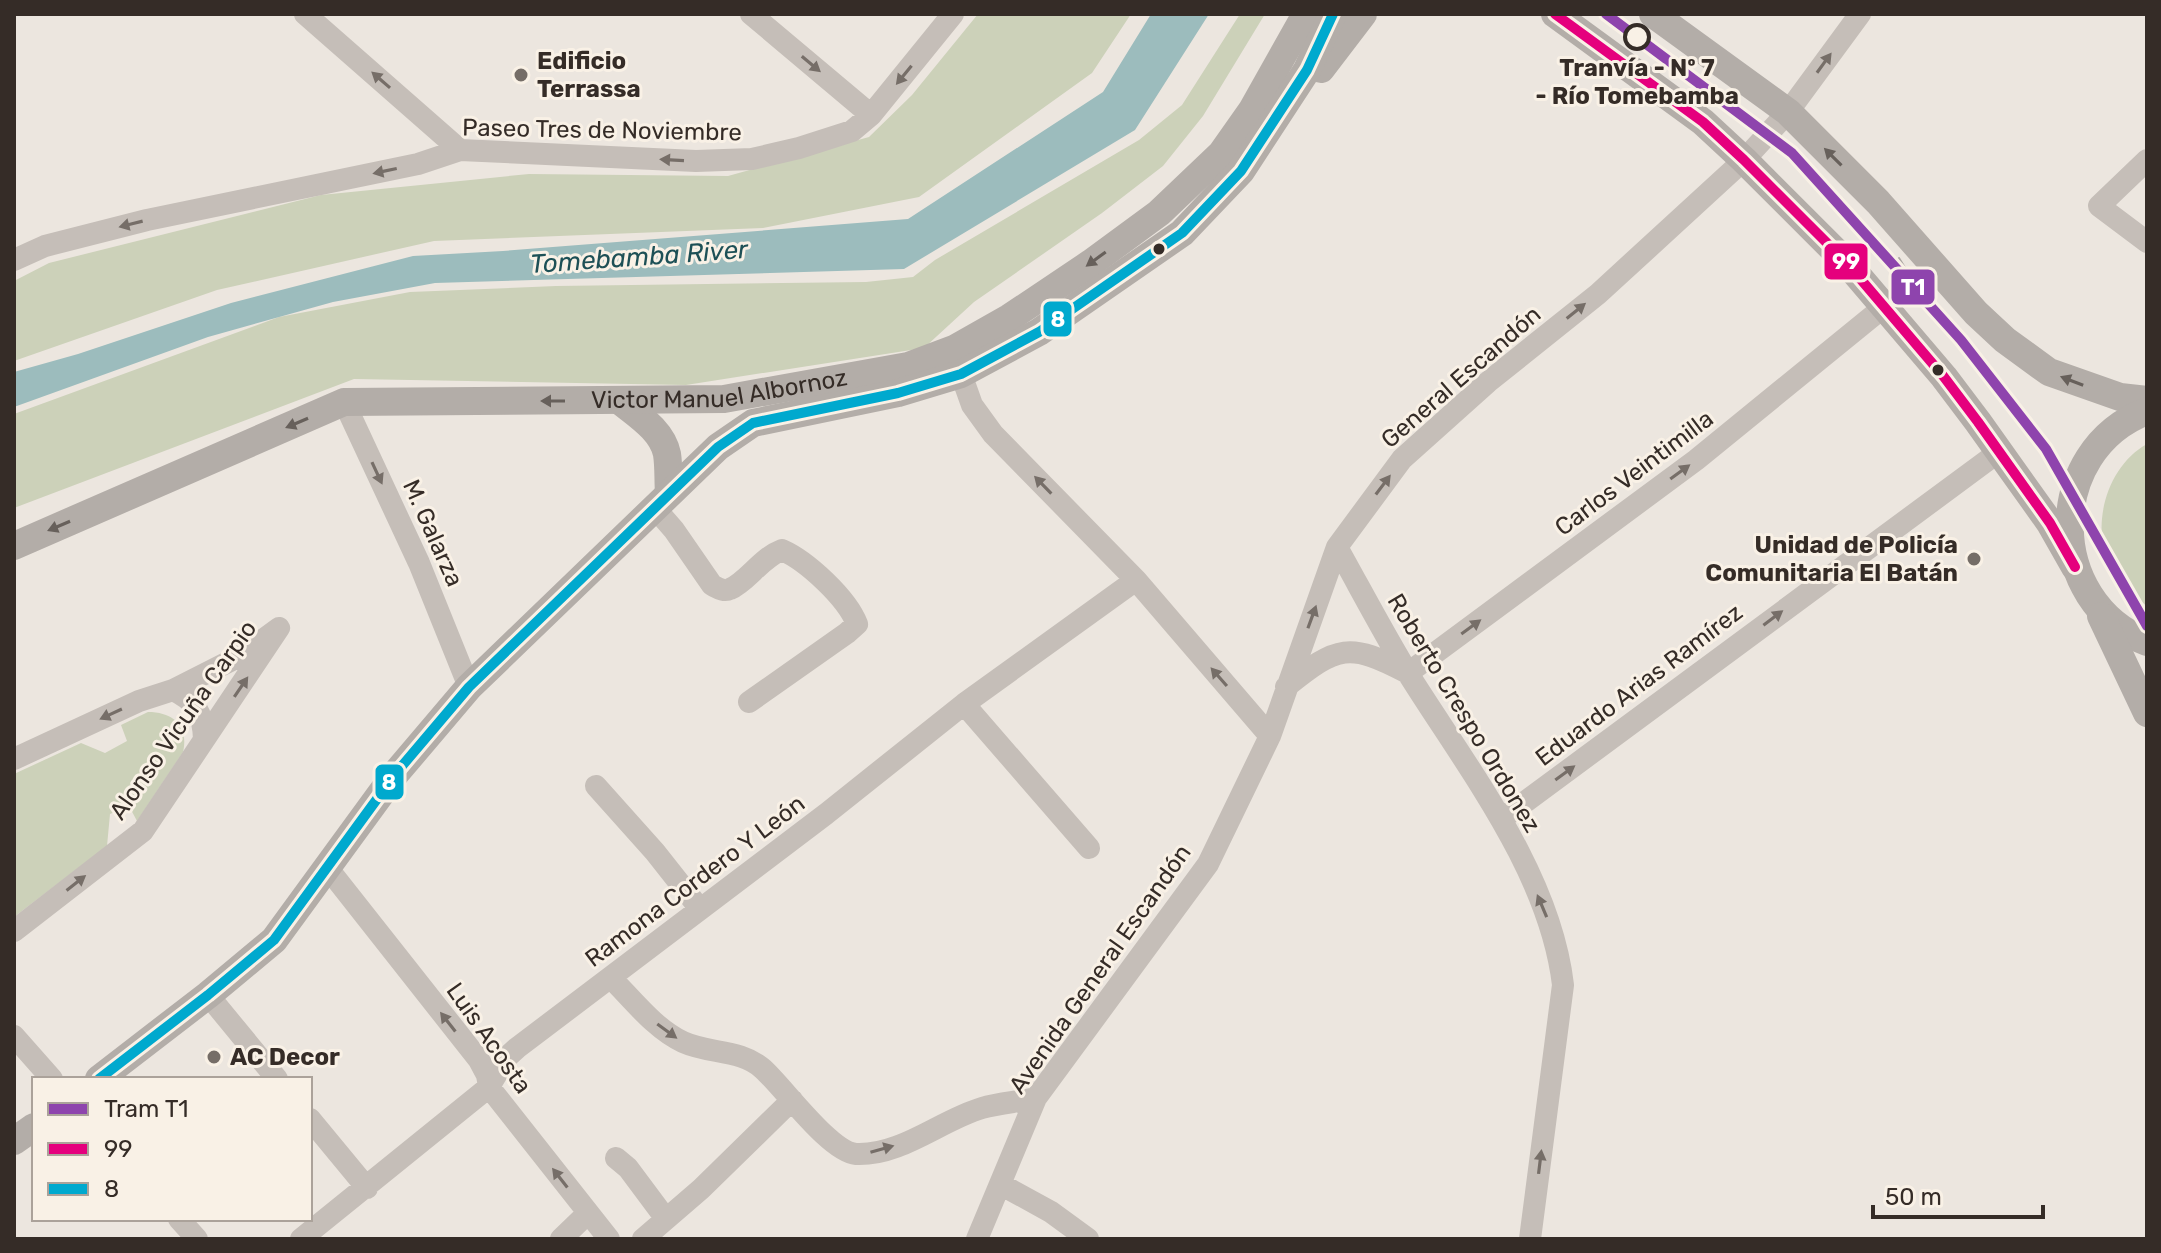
<svg xmlns="http://www.w3.org/2000/svg" width="2161" height="1253" font-family="Rubik,sans-serif">
<style>
.green{fill:#ccd1b9}
.water{fill:#9cbcbd}
.lines{fill:none;stroke-linecap:round;stroke-linejoin:round}
.minor{stroke:#c5beb8;stroke-width:22}
.major{stroke:#b3ada8;stroke-width:28}
.tram{stroke:#aca7a3;stroke-width:2}
.bus-1-casing{stroke:#f9f1e6;stroke-width:16}
.bus-2-casing{stroke:#f9f1e6;stroke-width:16}
.bus-1{stroke:#e5007d;stroke-width:10}
.bus-2{stroke:#00a9ce;stroke-width:10}
.tram-1-casing{stroke:#f9f1e6;stroke-width:16}
.tram-1{stroke:#8e44ad;stroke-width:10}
.oneway{fill:#766e68}
.oneway2{fill:#67605b}
.stop-dot{fill:#f9f1e6;stroke:#352c27;stroke-width:4}
.poi-dot{fill:#756d67;stroke:#f9f1e6;stroke-width:3}
.bus-dot{fill:#352c27;stroke:#f9f1e6;stroke-width:3}
.labels{text-anchor:middle;dominant-baseline:central;stroke-width:6;stroke-linejoin:round;paint-order:stroke}
.poi-label{font-size:24px;font-weight:bold;fill:#352c27;stroke:#f9f1e6;text-anchor:start}
.stop-label{font-size:24px;font-weight:bold;fill:#352c27;stroke:#f9f1e6}
.street-label{font-size:24px;fill:#352c27;stroke:#f9f1e6}
.water-label{font-size:26px;font-style:italic;fill:#1d5056;stroke:#f9f1e6}
.line-badge{stroke:#f9f1e6;stroke-width:3}
.badge-label{font-size:22px;text-anchor:middle;font-weight:bold;fill:#fff}
</style>
<rect width="100%" height="100%" fill="#ece6df"/>
<path class="green" d="M978,14h153l-39,59 -173,124 -156,31 -329,13 -217,49 -203,71v-80l35,-18 272,-68 208,-21 199,2 141,-39 43,-42z
M1240,14h25l-62,102 -40,50 -61,47 -128,89 -50,46 -238,37 -332,-6 -340,129v-94l265,-97 131,-25 146,-6 310,-4 47,-5 22,-17 204,-120 43,-35z
M2147,444v162c-17,-12 -32,-28 -40,-47 -15,-40 2,-94 40,-115z
M148,712c25,0 41,14 35,40l-46,69 -8,-15 -19,8 -3,32 -93,71v-143l67,-31 24,10 22,-12 -6,-16z"/>
<path class="water" d="M1151,14h58l-74,116 -231,139 -469,14 -102,19 -125,35 -194,70v-35l64,-18 153,-51 182,-47 90,-5 405,-32 195,-127z"/>
<g class="lines">
<path class="minor" d="M305,14l155,136
M751,14l120,101
M2147,160l-48,46 48,36
M14,260l31,-14 102,-26 271,-56 42,-14 236,11 56,-2 47,-11 53,-17 19,-16 82,-101
M961,374l11,31 21,29 143,146 134,156
M344,402l75,161 50,124
M654,507l20,23 38,55c6,3 12,7 18,4 17,-7 31,-31 52,-39 25,11 65,48 75,74l-10,9 -98,69
M1337,547c24,43 47,87 72,128 59,94 141,198 154,310l-33,254
M1408,673l288,-213 189,-154
M1286,687c52,-42 63,-45 122,-14
M173,690c23,11 30,23 31,49
M964,704l125,144
M14,759l125,-58 34,-11 71,-36 35,-26 -136,203 -129,100
M596,786l59,66 45,57
M1502,819l498,-368
M326,866l153,194 8,15 2,12 120,152
M611,978c22,22 44,51 72,64 26,12 58,7 80,27 21,19 67,83 93,85 45,2 85,-34 126,-46 17,-5 36,-6 54,-10
M208,995l69,84
M14,1036l38,43
M310,1119l57,69
M616,1158l12,10 38,51
M1000,1184l51,28 37,27
M179,1219l18,20
M301,1239l188,-152 17,-29 11,-10 309,-234 138,-110 172,-124
M561,1239l27,-26
M643,1239l58,-50 91,-89
M977,1239l59,-141 172,-234 62,-128 67,-189 65,-88 86,-77 110,-88 146,-134 44,-48 72,-98"/>
<g class="major">
<path d="M1555,14l148,108 41,38 102,102 98,115 34,45 72,101 25,44"/>
<path d="M1653,14l135,98 90,90 98,111 29,27 44,32 71,25 27,3"/>
<path d="M1321,69l42,-55"/>
<path d="M620,401c17,14 42,29 47,53 2,13 1,26 2,39"/>
<path d="M2147,411c-104,40 -102,191 0,231"/>
<path id="s1" d="M14,546l330,-144 380,-3 184,-33 48,-18 53,-30 82,-55 68,-50 62,-59 31,-44 54,-96"/>
<path d="M2101,616l46,97"/>
<path d="M99,1079l109,-84 66,-55 122,-167 73,-86 249,-240 35,-24 145,-30 63,-19 78,-42 143,-99 59,-62 66,-101 26,-56"/>
<path d="M14,1141l20,-14"/>
</g>
<path class="tram" d="M1899,258l28,45"/>
<g class="bus-1-casing">
<path id="bus-1" d="M1555,14l148,108 41,38 102,102 98,115 34,45 72,101 25,44"/>
</g>
<g class="bus-2-casing">
<path id="bus-2" d="M99,1079l109,-84 66,-55 122,-167 73,-86 249,-240 35,-24 145,-30 63,-19 78,-42 143,-99 59,-62 66,-101 26,-56"/>
</g>
<use href="#bus-1" class="bus-1"/>
<use href="#bus-2" class="bus-2"/>
<g class="tram-1-casing">
<path id="tram-1" d="M1606,14l186,139 169,187 85,109 101,177"/>
</g>
<use href="#tram-1" class="tram-1"/>
</g>
<defs><path id="oneway-solid" d="M-6-.8H1V-3.2L6.5 0L1 3.2V.8H-6Z" transform="scale(2)"/></defs>
<g class="oneway">
<use href="#oneway-solid" transform="translate(1824 63) rotate(-54)"/>
<use href="#oneway-solid" transform="translate(811 64) rotate(40)"/>
<use href="#oneway-solid" transform="translate(904 75) rotate(129)"/>
<use href="#oneway-solid" transform="translate(381 80) rotate(-139)"/>
<use href="#oneway-solid" transform="translate(672 160) rotate(-177)"/>
<use href="#oneway-solid" transform="translate(385 171) rotate(168)"/>
<use href="#oneway-solid" transform="translate(131 224) rotate(166)"/>
<use href="#oneway-solid" transform="translate(1576 311) rotate(-39)"/>
<use href="#oneway-solid" transform="translate(1680 472) rotate(-36)"/>
<use href="#oneway-solid" transform="translate(377 473) rotate(65)"/>
<use href="#oneway-solid" transform="translate(1043 485) rotate(-134)"/>
<use href="#oneway-solid" transform="translate(1383 485) rotate(-53)"/>
<use href="#oneway-solid" transform="translate(1312 617) rotate(-70)"/>
<use href="#oneway-solid" transform="translate(1773 618) rotate(-37)"/>
<use href="#oneway-solid" transform="translate(1471 627) rotate(-36)"/>
<use href="#oneway-solid" transform="translate(1219 677) rotate(-131)"/>
<use href="#oneway-solid" transform="translate(241 687) rotate(-56)"/>
<use href="#oneway-solid" transform="translate(111 714) rotate(155)"/>
<use href="#oneway-solid" transform="translate(1565 773) rotate(-36)"/>
<use href="#oneway-solid" transform="translate(76 883) rotate(-38)"/>
<use href="#oneway-solid" transform="translate(1542 906) rotate(-113)"/>
<use href="#oneway-solid" transform="translate(448 1022) rotate(-128)"/>
<use href="#oneway-solid" transform="translate(667 1031) rotate(36)"/>
<use href="#oneway-solid" transform="translate(882 1149) rotate(-16)"/>
<use href="#oneway-solid" transform="translate(1540 1162) rotate(-83)"/>
<use href="#oneway-solid" transform="translate(560 1178) rotate(-128)"/>
</g>
<g class="oneway2">
<use href="#oneway-solid" transform="translate(1833 157) rotate(-135)"/>
<use href="#oneway-solid" transform="translate(1096 259) rotate(144)"/>
<use href="#oneway-solid" transform="translate(2072 381) rotate(-159)"/>
<use href="#oneway-solid" transform="translate(553 401) rotate(180)"/>
<use href="#oneway-solid" transform="translate(297 423) rotate(157)"/>
<use href="#oneway-solid" transform="translate(59 526) rotate(157)"/>
</g>
<circle class="stop-dot" cx="1637" cy="37" r="12"/>
<g class="poi-dot">
<circle cx="521" cy="75" r="8"/>
<circle cx="1974" cy="559" r="8"/>
<circle cx="214" cy="1057" r="8"/>
</g>
<g class="bus-dot">
<circle cx="1159" cy="249" r="7"/>
<circle cx="1938" cy="370" r="7"/>
</g>
<g class="labels">
<g class="poi-label">
<text x="537" y="61">Edificio<tspan x="537" dy="28">Terrassa</tspan></text>
<text x="1958" y="545" text-anchor="end">Unidad de Policía<tspan x="1958" dy="28">Comunitaria El Batán</tspan></text>
<text x="230" y="1057">AC Decor</text>
</g>
<g class="stop-label">
<text x="1637" y="68">Tranvía - Nº 7<tspan x="1637" dy="28">- Río Tomebamba</tspan></text>
</g>
<g class="street-label">
<text transform="translate(602 130) rotate(1)">Paseo Tres de Noviembre</text>
<text transform="translate(1461 377) rotate(-41)">General Escandón</text>
<text stroke="none"><textPath href="#s1" startOffset="736">Victor Manuel Albornoz</textPath></text>
<text transform="translate(1634 473) rotate(-37)">Carlos Veintimilla</text>
<text transform="translate(433 533) rotate(66)">M. Galarza</text>
<text transform="translate(1639 685) rotate(-37)">Eduardo Arias Ramírez</text>
<text transform="translate(1464 713) rotate(59)">Roberto Crespo Ordonez</text>
<text transform="translate(183 720) rotate(-55)">Alonso Vicuña Carpio</text>
<text transform="translate(695 881) rotate(-37)">Ramona Cordero Y León</text>
<text transform="translate(1100 969) rotate(-55)">Avenida General Escandón</text>
<text transform="translate(489 1038) rotate(55)">Luis Acosta</text>
</g>
<g class="water-label">
<text transform="translate(639 257) rotate(-4)">Tomebamba River</text>
</g>
</g>
<g class="line-badge">
<rect x="1823" y="242" width="46" height="39" rx="8" fill="#e5007d"/>
<rect x="1890" y="268" width="46" height="38" rx="8" fill="#8e44ad"/>
<rect x="1042" y="300" width="31" height="38" rx="8" fill="#00a9ce"/>
<rect x="374" y="763" width="31" height="38" rx="8" fill="#00a9ce"/>
</g>
<g class="badge-label">
<text x="1846" y="269">99</text>
<text x="1913" y="295">T1</text>
<text x="1058" y="327">8</text>
<text x="389" y="790">8</text>
</g>
<rect width="2161" height="1253" fill="none" stroke="#352c27" stroke-width="32"/>
<rect x="32" y="1077" width="280" height="144" fill="#f9f1e6" stroke="#aba29a" stroke-width="2"/>
<rect x="48" y="1103" width="40" height="12" fill="#8e44ad" stroke="#aba29a" stroke-width="2"/>
<text x="104" y="1117" font-size="24" fill="#352c27">Tram T1</text>
<rect x="48" y="1143" width="40" height="12" fill="#e5007d" stroke="#aba29a" stroke-width="2"/>
<text x="104" y="1157" font-size="24" fill="#352c27">99</text>
<rect x="48" y="1183" width="40" height="12" fill="#00a9ce" stroke="#aba29a" stroke-width="2"/>
<text x="104" y="1197" font-size="24" fill="#352c27">8</text>
<path d="M1873 1205v12h170v-12" fill="none" stroke="#352c27" stroke-width="4"/>
<text x="1885" y="1205" font-size="24" fill="#352c27" stroke="#f9f1e6" stroke-width="6" paint-order="stroke">50 m</text>
</svg>
